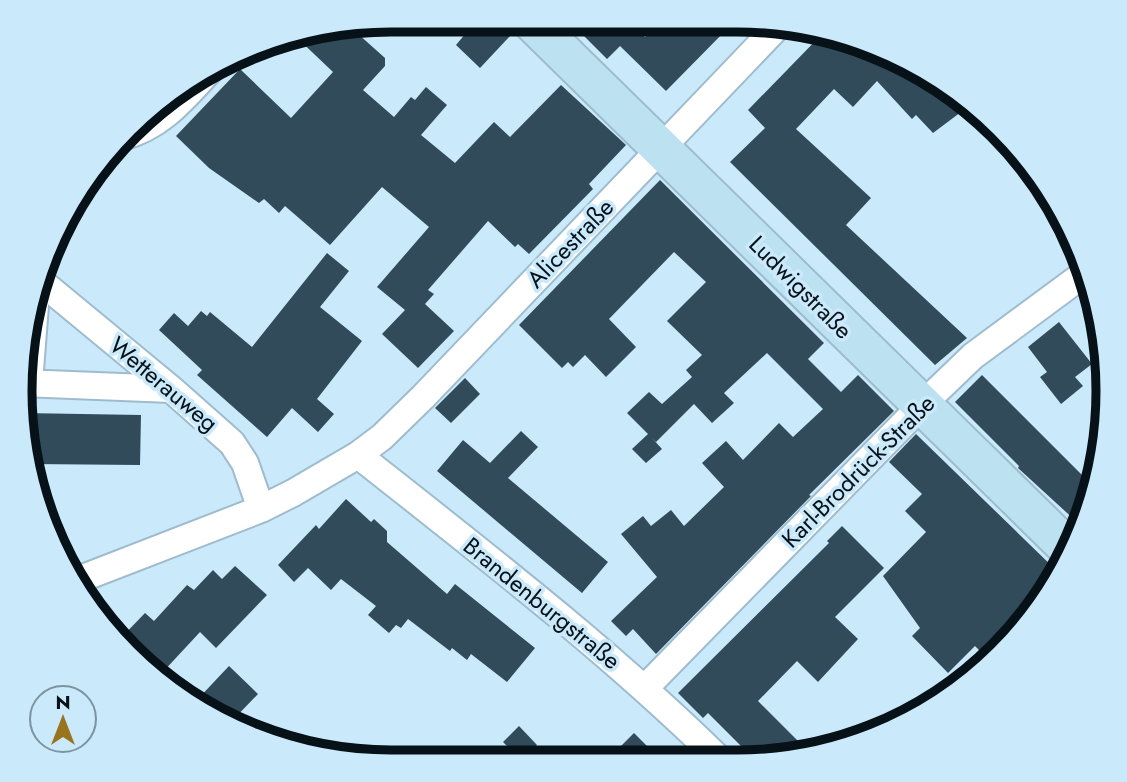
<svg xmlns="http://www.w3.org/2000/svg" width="1127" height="782" font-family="Jost,sans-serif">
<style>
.building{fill:#314b5a}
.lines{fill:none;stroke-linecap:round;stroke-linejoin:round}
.minor-casing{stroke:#9ebccd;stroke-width:30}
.secondary-casing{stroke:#9ebccd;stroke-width:42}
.path{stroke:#7f96a3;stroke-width:4.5;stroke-dasharray:3.5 3.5;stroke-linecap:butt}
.minor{stroke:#fff;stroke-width:26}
.secondary{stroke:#bce1f1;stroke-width:38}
.labels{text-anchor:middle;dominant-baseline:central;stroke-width:7;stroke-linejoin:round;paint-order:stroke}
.street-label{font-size:24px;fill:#071218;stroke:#cae9fb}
.rim{fill:none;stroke:#071218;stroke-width:9}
</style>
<rect width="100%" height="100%" fill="#cae9fb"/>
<path class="building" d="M476,21h20l15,14 -31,33 -24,-23z
M570,22l72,2 -5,5 8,8 13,-13 73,1 -65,66 -46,-45 -13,13z
M348,25l37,33v8l-22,24 31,27 17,-20 4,3 11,-13 21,18 -26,30 34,28 39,-41 16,15 51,-52 65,60 -37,39 4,5 -64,65 -11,-10 -3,3 -27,-26 -60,69 6,4 -9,10 29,27 -36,37 -36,-34 23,-24 -28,-23 52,-60 -47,-40 -52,58 -45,-39 -6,7 -15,-14 -5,4 -50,-35 -33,-32 64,-67 51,49 42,-46 -41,-39z
M824,32l75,28 39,37 9,-8 9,8 9,12 -32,24 -17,-18 -4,4 -35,-38 -24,26 -19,-18 -38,40 75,69 -25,27 121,113 -32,27 -205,-203 35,-34 -17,-18z
M660,180l164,163 -16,16 33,33 17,-17 36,36 -85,84 2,1 -155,158 -23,-25 -7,7 -15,-15 46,-44 -36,-43 22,-18 8,10 20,-16 13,16 40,-39 -22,-24 24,-22 17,19 36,-37 14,14 30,-28 -56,-56 -43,40 10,10 -22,20 -18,-19 -38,38 -4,-4 10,11 -16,14 -14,-14 16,-15 -21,-21 22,-21 13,12 30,-27 -6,-7 16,-15 -35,-34 39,-39 -32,-30 -65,67 27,28 -30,30 -21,-22 -12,12 -5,-5 -6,6 -43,-43z
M327,253l22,18 -29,36 42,34 -45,58 17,15 -16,18 -26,-24 -25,29 -70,-62 5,-5 -43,-40 15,-17 14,13 13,-15 6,5 3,-4 42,35z
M1059,322l33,42 -17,13 8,9 -22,18 -21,-27 7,-5 -19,-25z
M982,375l107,107 -11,41 -60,-55 1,-2 -64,-64z
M465,378l15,16 -29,29 -16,-15z
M22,413l119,2 -1,50 -110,-1 -8,-24z
M521,431l17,16 -30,31 100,84 -26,31 -145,-122 26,-31 27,23z
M916,434l141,137 -42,56 -30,29 -10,-10 -27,27 -36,-37 8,-8 -37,-52 43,-44 -21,-21 17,-17 -33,-32z
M346,499l25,23 3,-3 13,12v11l60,52 8,-10 80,64 -28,34 -36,-28 -4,6 -15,-12 -2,3 -42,-32 -7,9 -5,-3 -7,8 -21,-18 8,-9 -35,-27 -10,11 -23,-22 -14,14 -16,-17 38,-40 3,4z
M842,526l42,42 -49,49 23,22 -40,43 -21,-21 -39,40 51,51 -24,8h-30l-47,-47 -5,5 -25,-25 151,-150 -2,-2z
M235,566l32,29 -51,53 -16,-16 -39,42 -43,-33 27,-28 9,8 33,-36 7,5 19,-20 9,9z
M229,666l29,28 -30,31 -32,-24z
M519,726l18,19 -16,15 -18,-18z
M634,733l27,27 -55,1z"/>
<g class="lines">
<g class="minor-casing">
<path id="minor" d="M122,137c40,-11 61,-38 88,-67
M39,280l132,109 61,54 13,20 16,46
M22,383l149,6
M29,383l7,-91
M358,455c124,98 249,194 362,305
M75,581l186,-72 32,-16 65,-38 24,-18 41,-40 355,-371
M645,688l276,-282 52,-50 115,-85"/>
</g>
<g class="secondary-casing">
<path id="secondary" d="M532,22l539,529"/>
</g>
<path class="path" d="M68,215l49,-54"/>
<use href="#minor" class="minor"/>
<use href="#secondary" class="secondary"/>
</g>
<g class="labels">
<g class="street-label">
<text transform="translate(570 243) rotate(-46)">Alicestraße</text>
<text transform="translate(801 287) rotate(45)">Ludwigstraße</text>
<text transform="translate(164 384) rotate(40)">Wetterauweg</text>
<text transform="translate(858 471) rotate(-45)">Karl-Brodrück-Straße</text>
<text transform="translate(542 603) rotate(39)">Brandenburgstraße</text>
</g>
</g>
<path d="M0 0H1127V782H0ZM391 32H737A359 359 0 0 1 1096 391V391A359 359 0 0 1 737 750H391A359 359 0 0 1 32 391V391A359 359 0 0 1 391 32Z" fill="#cae9fb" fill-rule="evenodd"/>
<path class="rim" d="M391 32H737A359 359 0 0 1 1096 391V391A359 359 0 0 1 737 750H391A359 359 0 0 1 32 391V391A359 359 0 0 1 391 32Z"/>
<g transform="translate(63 719)"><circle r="33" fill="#cae9fb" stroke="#7c93a0" stroke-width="2"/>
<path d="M0-5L12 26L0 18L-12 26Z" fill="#99741f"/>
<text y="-10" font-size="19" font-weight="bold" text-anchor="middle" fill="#071218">N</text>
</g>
</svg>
